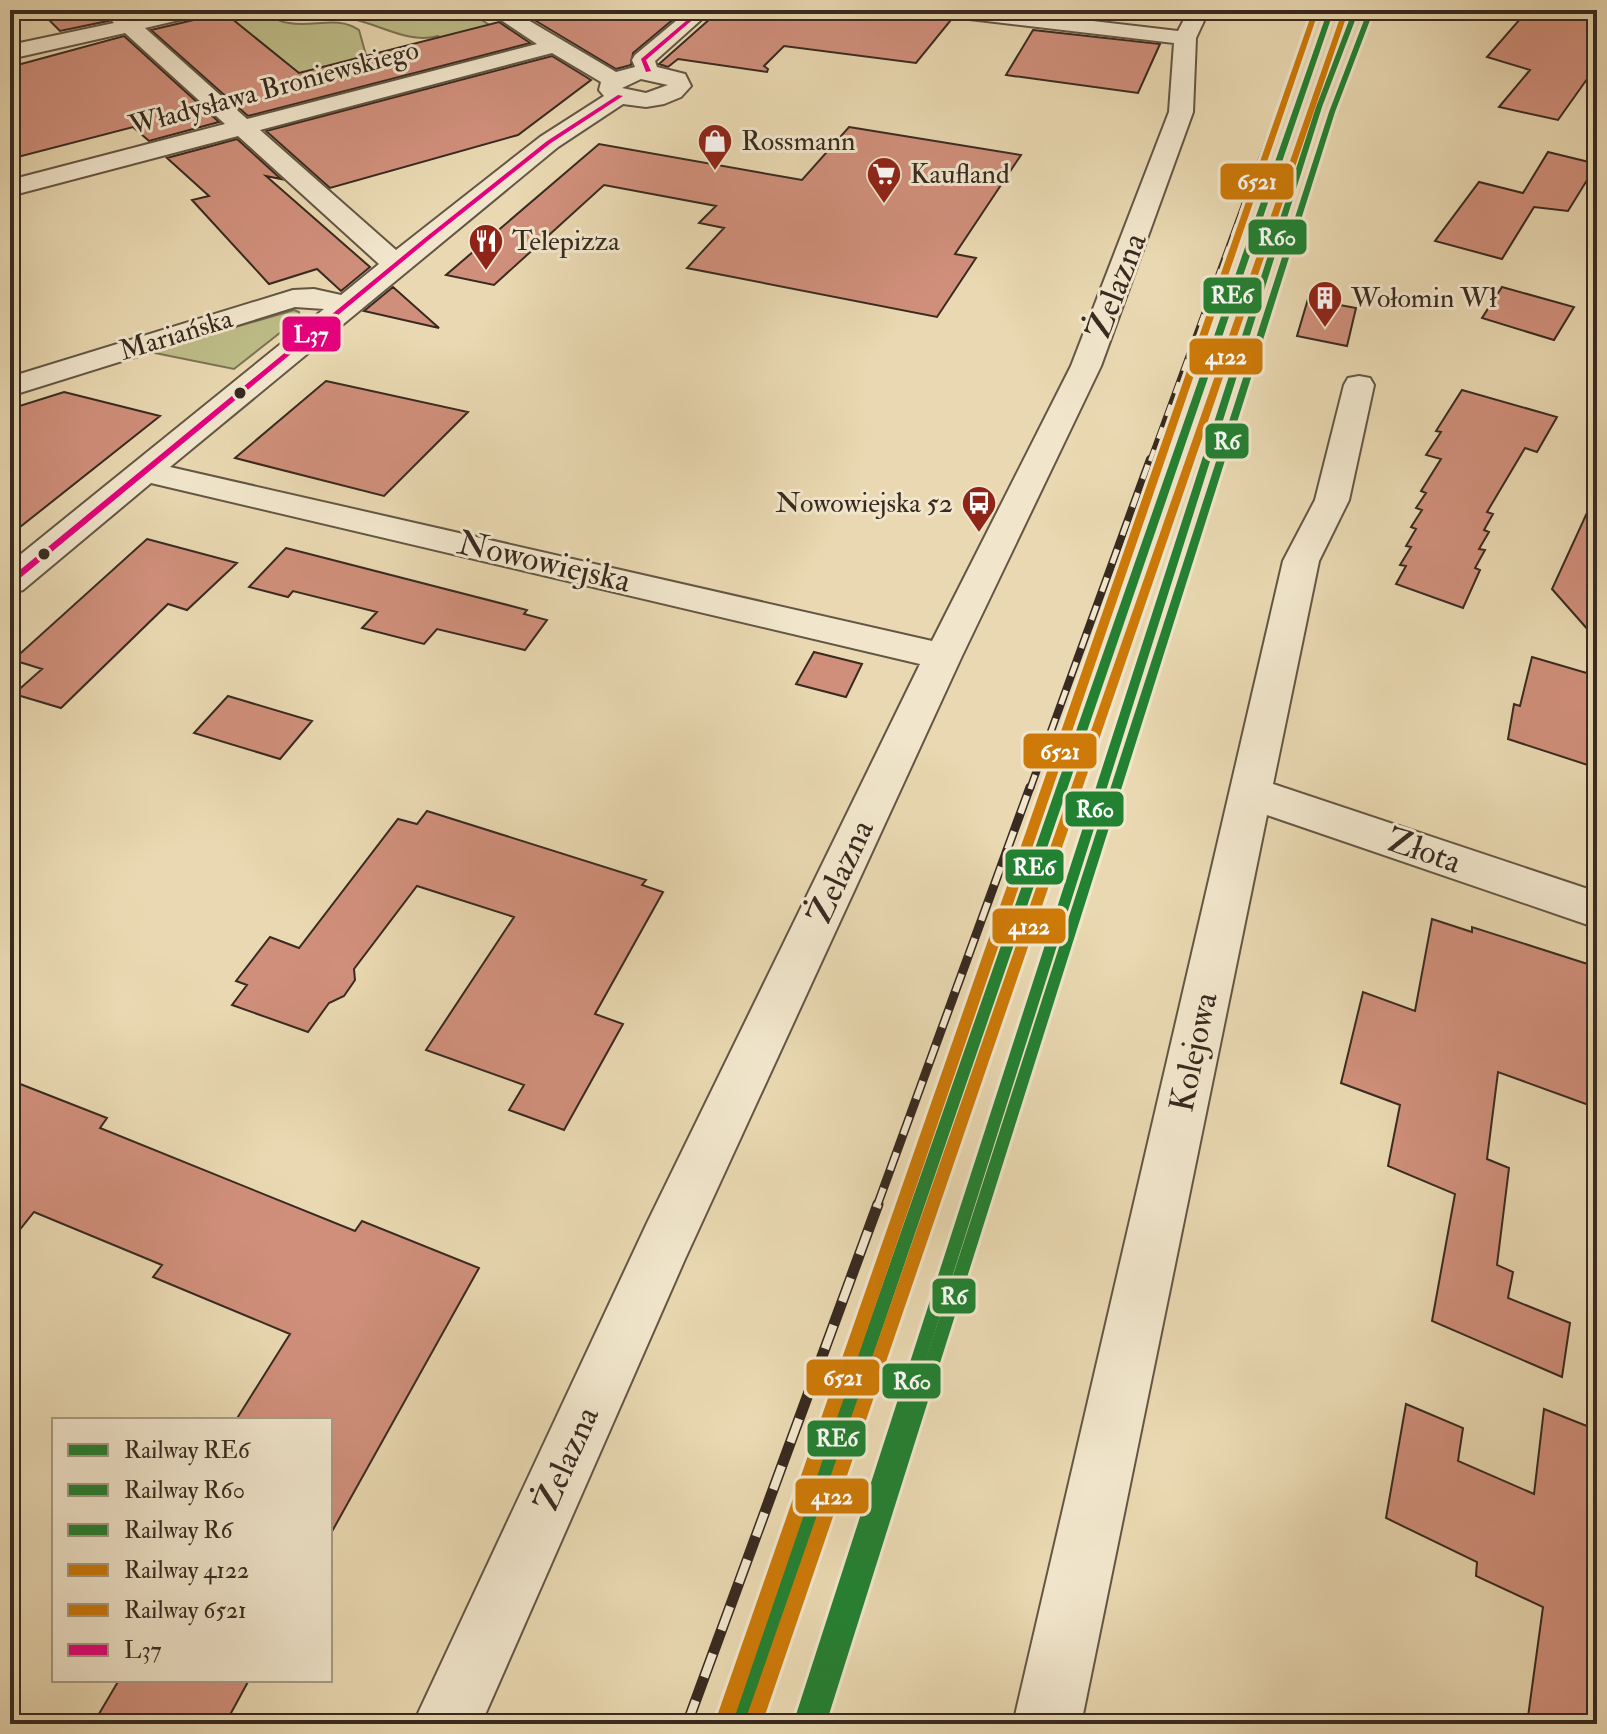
<svg xmlns="http://www.w3.org/2000/svg" width="1607" height="1734" font-family="'IM FELL Double Pica',serif">
<style>
.green{fill:#bdbc87;stroke:#7a7354;stroke-width:2}
.building{fill:#d08f7b;stroke:#382a20;stroke-width:2}
.lines{fill:none;stroke-linecap:round;stroke-linejoin:round}
.minor-casing{stroke:#645644;stroke-width:4}
.minor{fill:#f1e6cc;fill-rule:evenodd}
.rail-far4-casing{stroke:#382a20;stroke-width:5}
.rail-far3-casing{stroke:#382a20;stroke-width:6}
.rail-far2-casing{stroke:#382a20;stroke-width:8}
.rail-far1-casing{stroke:#382a20;stroke-width:9}
.rail-casing{stroke:#382a20;stroke-width:11}
.rail-far4{stroke:#f1e6cc;stroke-width:3;stroke-dasharray:9;stroke-linecap:butt}
.rail-far3{stroke:#f1e6cc;stroke-width:4;stroke-dasharray:12;stroke-linecap:butt}
.rail-far2{stroke:#f1e6cc;stroke-width:5;stroke-dasharray:15;stroke-linecap:butt}
.rail-far1{stroke:#f1e6cc;stroke-width:6;stroke-dasharray:19;stroke-linecap:butt}
.rail{stroke:#f1e6cc;stroke-width:8;stroke-dasharray:25;stroke-linecap:butt}
.bus-1-casing{stroke:#f1e6cc;stroke-width:6}
.bus-1{fill:#e5007d;fill-rule:evenodd}
.rail-1-casing{stroke:#f1e6cc;stroke-width:6}
.rail-2-casing{stroke:#f1e6cc;stroke-width:6}
.rail-3-casing{stroke:#f1e6cc;stroke-width:6}
.rail-4-casing{stroke:#f1e6cc;stroke-width:6}
.rail-5-casing{stroke:#f1e6cc;stroke-width:6}
.rail-1{fill:#238132;fill-rule:evenodd}
.rail-2{fill:#238132;fill-rule:evenodd}
.rail-3{fill:#238132;fill-rule:evenodd}
.rail-4{fill:#cd7a08;fill-rule:evenodd}
.rail-5{fill:#cd7a08;fill-rule:evenodd}
.bus-dot{fill:#382a20;stroke:#f1e6cc;stroke-width:3}
.labels{text-anchor:middle;dominant-baseline:central;stroke-width:6;stroke-linejoin:round;paint-order:stroke}
.far-street-label{font-size:28px;fill:#382a20;stroke:#f1e6cc}
.far-poi-label{font-size:28px;fill:#382a20;stroke:#f1e6cc;text-anchor:start}
.street-label{font-size:34px;fill:#382a20;stroke:#f1e6cc}
.line-badge{stroke:#f1e6cc;stroke-width:3}
.badge-label{font-size:22px;text-anchor:middle;font-weight:bold;fill:#fff}
</style>
<rect width="100%" height="100%" fill="#e9d8b1"/>
<filter id="stains"><feTurbulence type="fractalNoise" baseFrequency=".0025" numOctaves="4"/><feColorMatrix values="0 0 0 0 .2 0 0 0 0 .09 0 0 0 0 .02 0 0 0 .5 -.17"/></filter>
<radialGradient id="worn" r=".72"><stop offset=".6" stop-color="#630" stop-opacity="0"/><stop offset="1" stop-color="#630" stop-opacity=".3"/></radialGradient>
<path class="green" d="M259,10c9,5 19,12 30,13 24,5 48,-8 70,7l7,25 -64,21 -81,-65z
M277,10h189l58,37 -100,26 -4,-3 22,-31 -4,-3c-30,8 -56,-11 -86,-17 -27,-6 -48,5 -75,-9z
M294,310l5,2 1,5 -66,52 -84,-17z"/>
<path class="building" d="M39,10h60l9,11 -48,10z
M211,10h10l78,63 200,-51 31,21 -282,73 -97,-86 55,-13z
M547,10h116l13,7 -43,36 -2,12 -15,4 -90,-54z
M720,10h176l55,10 -35,43 -132,-17 -20,20 4,3 -1,3 -89,-13 -10,8 -9,-3z
M1077,10h41l-5,10 -39,-4z
M1528,10l69,10v45l-39,55 -59,-13 31,-37 -43,-13z
M1033,30l127,14 -22,49 -132,-18z
M124,36l95,86 -70,19 -16,-14 -123,32v-92z
M552,56l39,24 -73,55 -188,53 -64,-57z
M849,127l172,28 -66,99 21,4 -39,59 -250,-49 37,-40 -25,-5 17,-17 -112,-21 -110,100 -48,-10 153,-131 203,36z
M237,139l44,40 -15,-3 104,91 -29,24 -24,-22 -48,15 -77,-84 17,-4 -42,-38z
M1548,152l49,12 -29,47 -34,-4 -32,52 -67,-18 44,-59 44,11z
M393,287l46,41 -75,-17z
M1502,287l72,20 -20,33 -72,-22z
M1308,299l48,9 -9,38 -50,-10z
M326,381l142,31 -84,84 -149,-38z
M1462,390l95,27 -20,35 -12,-4 -38,64 6,2 -9,16 5,2 -10,17 6,1 -10,18 5,2 -17,38 -67,-24 10,-18 -6,-1 11,-18 -5,-1 10,-17 -5,-2 11,-17 -6,-2 10,-15 -5,-2 20,-32 -15,-4 15,-23 -5,-1z
M64,392l96,24 -150,119v-126z
M1597,491v149l-45,-51z
M147,539l90,24 -50,47 -19,-6 -107,104 -47,-14 28,-25 -29,-9z
M286,548l241,62 -3,4 23,6 -22,30 -88,-21 -13,15 -62,-16 15,-16 -84,-21 -5,6 -39,-10z
M814,652l48,12 -16,33 -50,-13z
M1532,657l65,19v92l-89,-29 6,-35 6,2z
M228,696l84,25 -32,38 -86,-26z
M427,811l219,69 -4,5 21,7 -68,122 28,10 -59,106 -55,-20 15,-25 -98,-35 88,-133 -97,-31 -63,83 1,11 -11,16 -15,7 -21,29 -76,-27 15,-20 -11,-4 34,-44 29,11 99,-129 19,5z
M1432,919l40,13v-5l125,40v141l-99,-36 -11,87 22,9 -12,97 16,7 -5,26 62,25 -8,54 -130,-56 23,-127 -67,-28 12,-61 -59,-22 22,-91 52,19z
M10,1080l97,38 -7,10 255,103 7,-10 117,47 -149,267v-115h-94l54,-86 -137,-57 9,-12 -128,-53 -24,30z
M1406,1404l57,24 -5,33 76,33 10,-85 53,21v294h-70l16,-117 -67,-31 1,-14 -91,-44z
M119,1680h130l-24,44h-132z"/>
<g class="lines">
<g class="minor-casing">
<path id="minor" d="M102,10h22l9,8 37,-8h38l-3,4 -60,14 102,91 290,-75 -51,-34h25l105,62 19,-5 -3,-7 3,-5 54,-45h23l-57,51 2,6 28,7 6,12 -10,11 -17,7 -18,3 -23,-3 -65,43 -388,320 762,174 139,-275 98,-254 5,-69 -230,-27 -10,-6h64l180,21 11,-21h20l-13,28 -3,74 -92,254 -139,290 -277,603 -204,465h-68l234,-501 273,-559 -769,-181 -128,107 -13,4v-31l314,-254 -29,-2 -285,89v-19l283,-87 21,-1 27,6 38,-31 -141,-128 -228,60v-16l215,-56 -100,-91 -115,26v-14l104,-22zM552,53l49,29 -2,8 5,6 -64,41 -144,113 -136,-120zM641,79l27,6 -22,8 -24,-5z
M1359,376l11,2 4,7 -25,115 -30,61 -46,223 324,108v36l-330,-113 -186,909h-68l270,-1163 32,-61 29,-115 4,-7z"/>
</g>
<use href="#minor" class="minor"/>
<g class="rail-far4-casing">
<path id="rail-far4" d="M1244,204l71,-194"/>
</g>
<g class="rail-far3-casing">
<path id="rail-far3" d="M1150,461l95,-259"/>
</g>
<g class="rail-far2-casing">
<path id="rail-far2" d="M1030,789l120,-330"/>
</g>
<g class="rail-far1-casing">
<path id="rail-far1" d="M877,1206l153,-419"/>
</g>
<g class="rail-casing">
<path id="rail" d="M687,1724l191,-520"/>
</g>
<use href="#rail-far4" class="rail-far4"/>
<use href="#rail-far3" class="rail-far3"/>
<use href="#rail-far2" class="rail-far2"/>
<use href="#rail-far1" class="rail-far1"/>
<use href="#rail" class="rail"/>
<g class="bus-1-casing">
<path id="bus-1" d="M699,10h5l-58,50 5,11 -5,1 -5,-13z
M618,95l5,1 -72,47 -121,96 -417,345 -3,1v-7l416,-341 121,-96z"/>
</g>
<use href="#bus-1" class="bus-1"/>
<g class="rail-1-casing">
<path id="rail-1" d="M1328,10h6l-587,1714h-18z"/>
</g>
<g class="rail-2-casing">
<path id="rail-2" d="M1353,10h6l-37,97 -511,1617h-18l523,-1617z"/>
</g>
<g class="rail-3-casing">
<path id="rail-3" d="M1369,13l3,2 -37,97 -509,1612h-18l521,-1612 37,-97z"/>
</g>
<g class="rail-4-casing">
<path id="rail-4" d="M1344,13l3,2 -585,1709h-18l597,-1709z"/>
</g>
<g class="rail-5-casing">
<path id="rail-5" d="M1313,10h6l-585,1709 -2,5h-14l-2,-5z"/>
</g>
<use href="#rail-1" class="rail-1"/>
<use href="#rail-2" class="rail-2"/>
<use href="#rail-3" class="rail-3"/>
<use href="#rail-4" class="rail-4"/>
<use href="#rail-5" class="rail-5"/>
</g>
<defs>
<g id="shop-pin" transform="scale(1.8)"><path d="M0 17L-7.5 6A9.5 9.5 0 1 1 7.5 6Z" fill="#8f2418" stroke="#f1e6cc"/><path d="M-5-2.5h2.3a2.7 3.5 0 0 1 5.4 0H5L5.5 6h-11ZM-1.5-2.5h3a1.5 2.3 0 0 0-3 0Z" fill="#fff"/></g>
<g id="supermarket-pin" transform="scale(1.8)"><path d="M0 17L-7.5 6A9.5 9.5 0 1 1 7.5 6Z" fill="#8f2418" stroke="#f1e6cc"/><path d="M-6-5.5h2.5l.6 2H6L4.5 2H-2.5L-4.4-4H-6ZM-1.5 3.2a1.3 1.3 0 1 0 .1 0ZM3 3.2a1.3 1.3 0 1 0 .1 0Z" fill="#fff"/></g>
<g id="restaurant-pin" transform="scale(1.8)"><path d="M0 17L-7.5 6A9.5 9.5 0 1 1 7.5 6Z" fill="#8f2418" stroke="#f1e6cc"/><path d="M-5-6h1v4h1v-4h1v4h1v-4h1v5L-1.5 .5V6h-2V.5L-5-1ZM5-6V6H3V1.5H1.5Q1.5-4 5-6Z" fill="#fff"/></g>
<g id="building-pin" transform="scale(1.8)"><path d="M0 17L-7.5 6A9.5 9.5 0 1 1 7.5 6Z" fill="#8f2418" stroke="#f1e6cc"/><path d="M-4-6H4V6H1V3H-1V6H-4ZM-2.5-4.3h1.7v1.8h-1.7ZM.8-4.3h1.7v1.8H.8ZM-2.5-1h1.7V.8h-1.7ZM.8-1h1.7V.8H.8Z" fill="#fff"/></g>
<g id="bus-pin" transform="scale(1.8)"><path d="M0 17L-7.5 6A9.5 9.5 0 1 1 7.5 6Z" fill="#8f2418" stroke="#f1e6cc"/><path d="M-5-6H5V4H4V6H2V4H-2V6H-4V4H-5ZM-3.5-4V0h7V-4ZM-3.5 1.2v1.5H-2V1.2ZM2 1.2v1.5H3.5V1.2Z" fill="#fff"/></g>
</defs>
<g fill-rule="evenodd">
<use href="#shop-pin" x="715" y="141"/>
<use href="#supermarket-pin" x="884" y="174"/>
<use href="#restaurant-pin" x="486" y="241"/>
<use href="#building-pin" x="1325" y="298"/>
<use href="#bus-pin" x="979" y="503"/>
</g>
<g class="bus-dot">
<circle cx="240" cy="393" r="7"/>
<circle cx="44" cy="554" r="7"/>
</g>
<g class="labels">
<g class="far-street-label">
<text transform="translate(274 88) rotate(-15)">Władysława Broniewskiego</text>
<text transform="translate(176 335) rotate(-17)">Mariańska</text>
</g>
<g class="far-poi-label">
<text x="741" y="141">Rossmann</text>
<text x="910" y="174">Kaufland</text>
<text x="512" y="241">Telepizza</text>
<text x="1351" y="298">Wołomin Wł</text>
<text x="953" y="503" text-anchor="end">Nowowiejska 52</text>
</g>
<g class="street-label">
<text transform="translate(1117 286) rotate(-69)">Żelazna</text>
<text transform="translate(544 562) rotate(13)">Nowowiejska</text>
<text transform="translate(1424 851) rotate(19)">Złota</text>
<text transform="translate(841 872) rotate(-65)">Żelazna</text>
<text transform="translate(1194 1052) rotate(-78)">Kolejowa</text>
<text transform="translate(567 1459) rotate(-66)">Żelazna</text>
</g>
</g>
<g class="line-badge">
<rect x="1219" y="162" width="76" height="39" rx="8" fill="#cd7a08"/>
<rect x="1247" y="218" width="61" height="38" rx="8" fill="#238132"/>
<rect x="1202" y="276" width="61" height="39" rx="8" fill="#238132"/>
<rect x="281" y="315" width="61" height="38" rx="8" fill="#e5007d"/>
<rect x="1188" y="337" width="76" height="39" rx="8" fill="#cd7a08"/>
<rect x="1204" y="422" width="46" height="38" rx="8" fill="#238132"/>
<rect x="1022" y="732" width="76" height="38" rx="8" fill="#cd7a08"/>
<rect x="1064" y="790" width="61" height="38" rx="8" fill="#238132"/>
<rect x="1004" y="848" width="61" height="38" rx="8" fill="#238132"/>
<rect x="991" y="907" width="76" height="38" rx="8" fill="#cd7a08"/>
<rect x="931" y="1277" width="46" height="38" rx="8" fill="#238132"/>
<rect x="805" y="1358" width="76" height="39" rx="8" fill="#cd7a08"/>
<rect x="881" y="1362" width="61" height="38" rx="8" fill="#238132"/>
<rect x="806" y="1419" width="61" height="39" rx="8" fill="#238132"/>
<rect x="794" y="1477" width="76" height="38" rx="8" fill="#cd7a08"/>
</g>
<g class="badge-label">
<text x="1257" y="189">6521</text>
<text x="1277" y="245">R60</text>
<text x="1232" y="303">RE6</text>
<text x="311" y="342">L37</text>
<text x="1226" y="364">4122</text>
<text x="1227" y="449">R6</text>
<text x="1060" y="759">6521</text>
<text x="1095" y="817">R60</text>
<text x="1034" y="875">RE6</text>
<text x="1029" y="934">4122</text>
<text x="954" y="1304">R6</text>
<text x="843" y="1385">6521</text>
<text x="912" y="1389">R60</text>
<text x="837" y="1446">RE6</text>
<text x="832" y="1504">4122</text>
</g>
<rect width="1607" height="1734" fill="none" stroke="#e9d8b1" stroke-width="40"/>
<rect x="12" y="12" width="1583" height="1710" fill="none" stroke="#382a20" stroke-width="4"/>
<rect x="20" y="20" width="1567" height="1694" fill="none" stroke="#382a20" stroke-width="2"/>
<rect x="52" y="1418" width="280" height="264" fill="#f1e6cc" stroke="#a79b87" stroke-width="2"/>
<rect x="68" y="1444" width="40" height="12" fill="#238132" stroke="#a79b87" stroke-width="2"/>
<text x="124" y="1458" font-size="24" fill="#382a20">Railway RE6</text>
<rect x="68" y="1484" width="40" height="12" fill="#238132" stroke="#a79b87" stroke-width="2"/>
<text x="124" y="1498" font-size="24" fill="#382a20">Railway R60</text>
<rect x="68" y="1524" width="40" height="12" fill="#238132" stroke="#a79b87" stroke-width="2"/>
<text x="124" y="1538" font-size="24" fill="#382a20">Railway R6</text>
<rect x="68" y="1564" width="40" height="12" fill="#cd7a08" stroke="#a79b87" stroke-width="2"/>
<text x="124" y="1578" font-size="24" fill="#382a20">Railway 4122</text>
<rect x="68" y="1604" width="40" height="12" fill="#cd7a08" stroke="#a79b87" stroke-width="2"/>
<text x="124" y="1618" font-size="24" fill="#382a20">Railway 6521</text>
<rect x="68" y="1644" width="40" height="12" fill="#e5007d" stroke="#a79b87" stroke-width="2"/>
<text x="124" y="1658" font-size="24" fill="#382a20">L37</text>
<rect width="100%" height="100%" filter="url(#stains)"/>
<rect width="100%" height="100%" fill="url(#worn)"/>
</svg>
